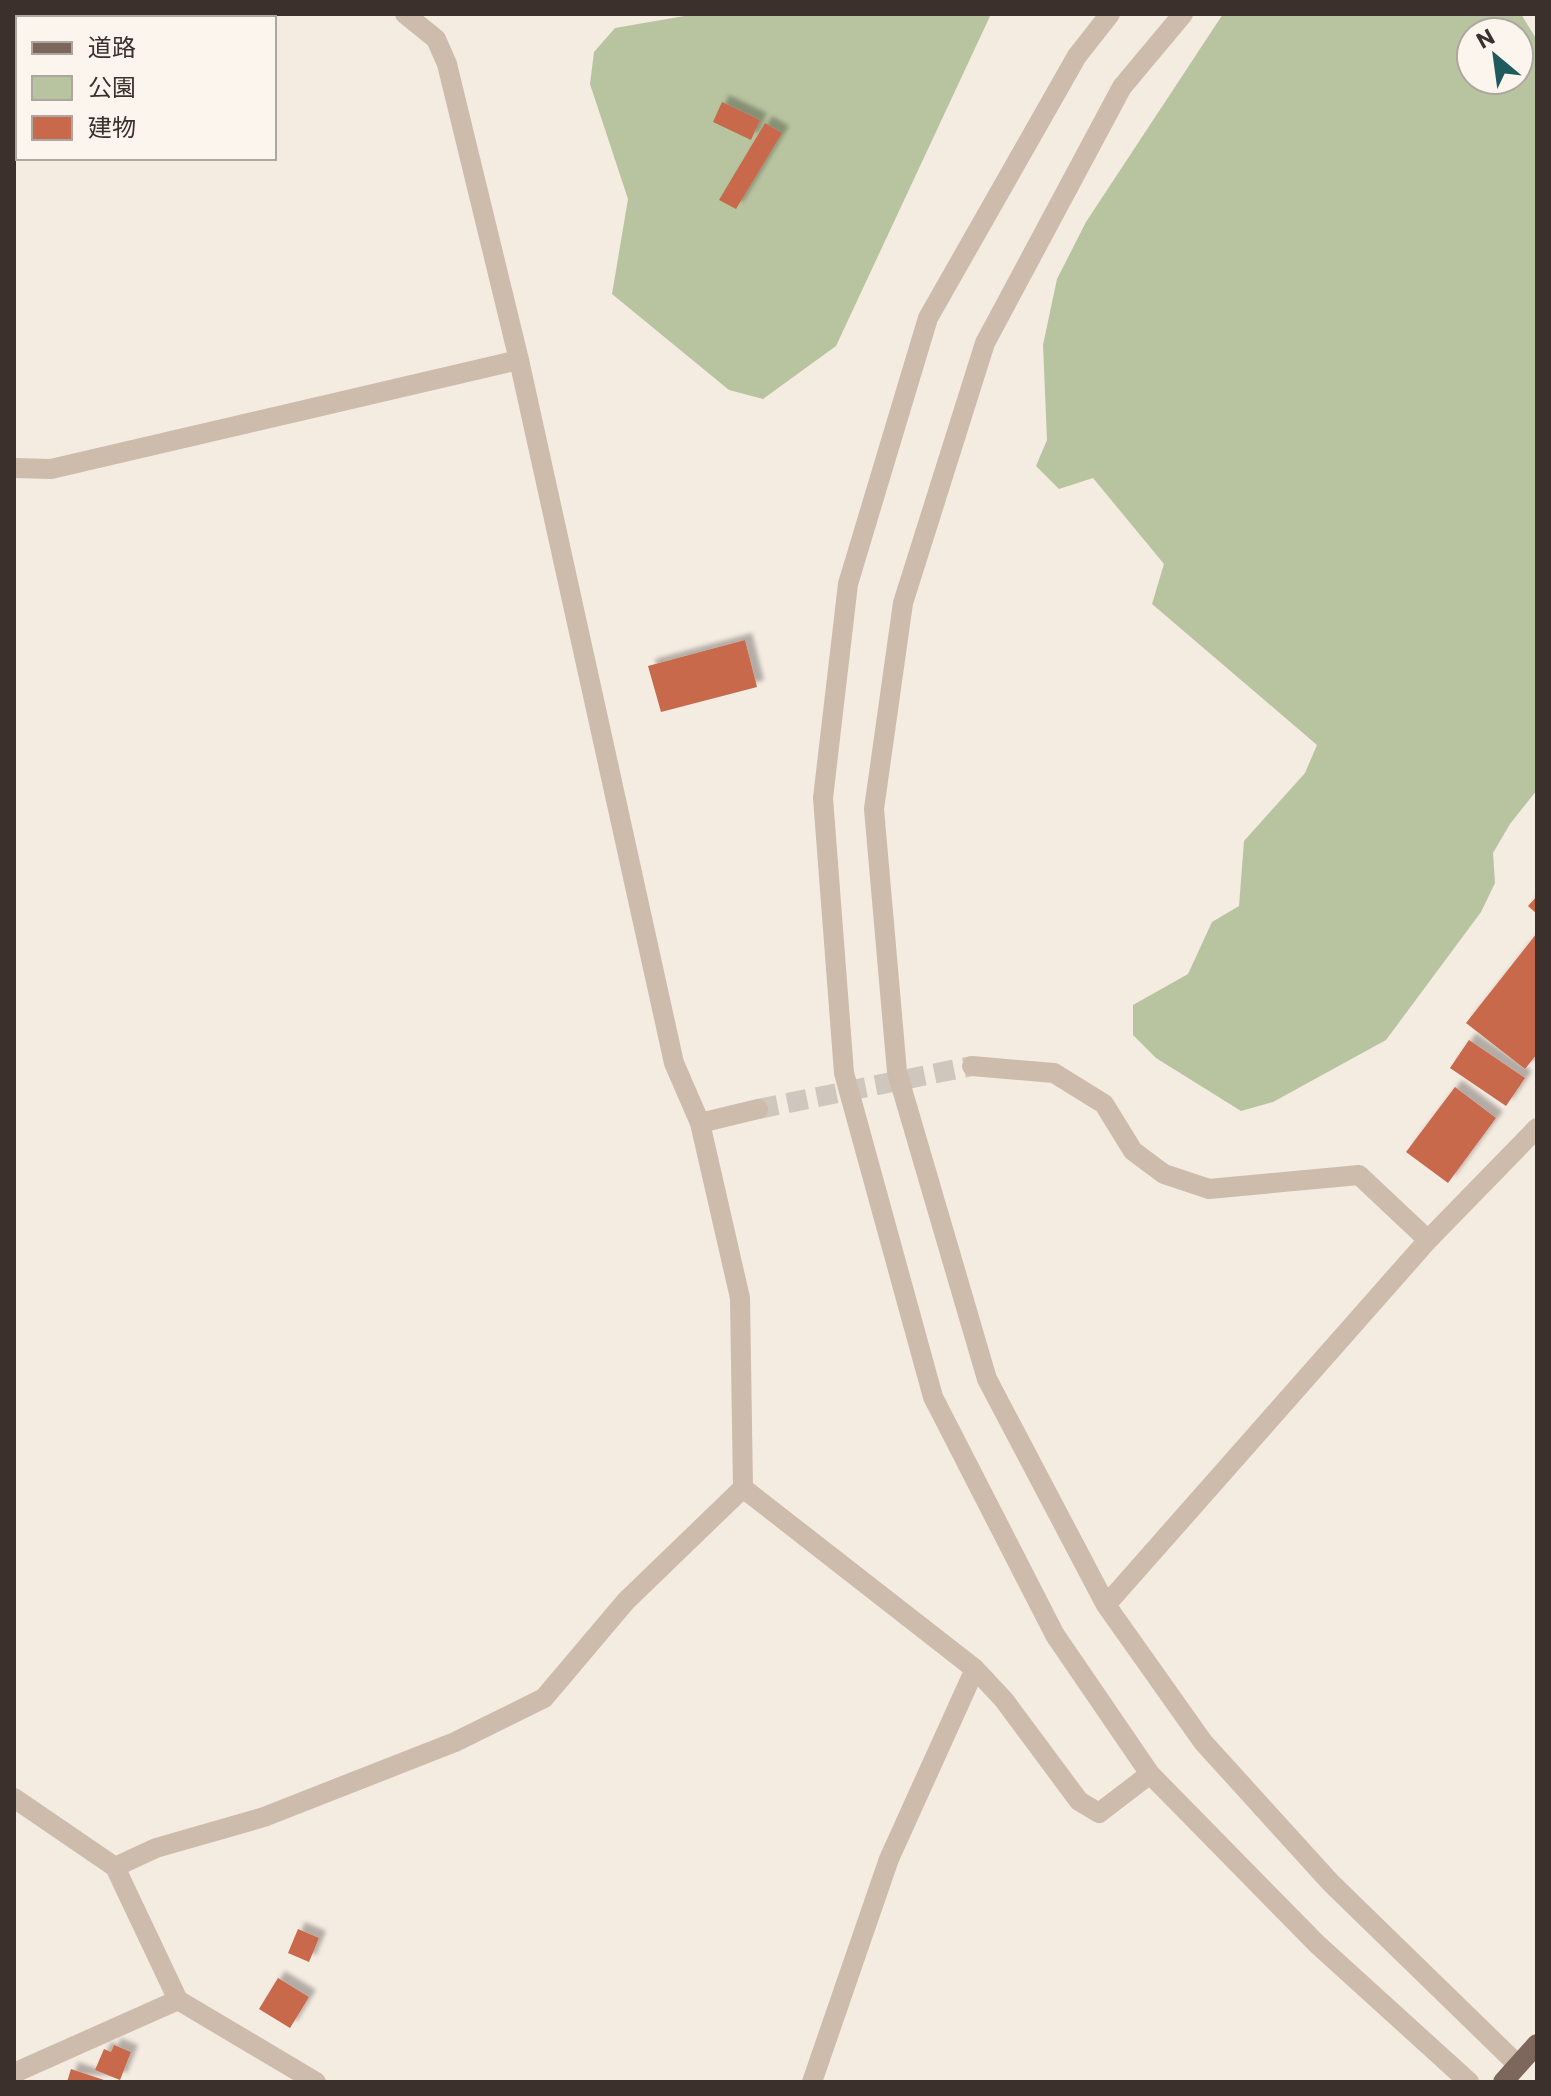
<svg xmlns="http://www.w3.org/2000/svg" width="1551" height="2096" font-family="Commissioner,'Noto Sans JP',sans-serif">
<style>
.green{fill:#b8c4a0;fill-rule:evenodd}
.building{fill:#c8694b;filter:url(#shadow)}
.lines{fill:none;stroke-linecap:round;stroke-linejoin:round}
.minor-tunnel{stroke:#cfc6bd;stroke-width:20;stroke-dasharray:20 10;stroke-linecap:butt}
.minor{stroke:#cdbbac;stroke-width:20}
.major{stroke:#7d675c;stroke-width:20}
</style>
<defs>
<filter id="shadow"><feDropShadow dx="7" dy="-7" stdDeviation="2" flood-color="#0004"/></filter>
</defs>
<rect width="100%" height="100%" fill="#f4ebe1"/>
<path class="green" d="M696,14h295l-155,332 -73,53 -34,-9 -117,-96 16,-95 -38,-115 4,-32 21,-24z
M1223,14h298l16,26v750l-27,34 -17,29 2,30 -14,29 -95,128 -113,62 -32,9 -85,-53 -23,-23v-30l55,-31 24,-52 27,-16 5,-65 61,-68 12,-28 -165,-141 12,-40 -71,-86 -34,11 -23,-23 11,-26 -4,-95 14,-66 29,-57zM1471,32h48v48h-48z"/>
<path class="building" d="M722,102l38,18 -9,20 -38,-18z
M765,123l17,10 -46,76 -17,-9z
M745,640l12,47 -96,25 -13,-46z
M1537,896v18l-9,-8z
M1537,933v121l-12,15 -59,-46z
M1469,1040l56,38 -19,28 -56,-38z
M1455,1087l41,31 -48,65 -42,-31z
M298,1929l21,9 -10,24 -21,-9z
M278,1978l31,19 -19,31 -31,-19z
M114,2045l17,7 -11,28 -25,-10 9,-21 7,3z
M71,2069l36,12v1h-40z"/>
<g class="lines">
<path class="minor-tunnel" d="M758,1109l214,-43"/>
<path class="minor" d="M1110,14l-33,42 -149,262 -80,266 -25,214 21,275 89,324 122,238 95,139 167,170 152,138
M1183,14l-61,73 -137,256 -82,260 -29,206 23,263 90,307 119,226 97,137 128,141 187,182
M14,468l37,1 468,-109
M972,1066l82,7 50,31 29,47 31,23 45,15 150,-14 69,65
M700,1123l58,-14
M743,1488l232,181 29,31 75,101 20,12 51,-39
M1106,1605l322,-365 109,-112
M14,1798l101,69 63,133 138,82
M115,1867l41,-19 108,-31 191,-75 89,-44 82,-97 117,-113 -3,-190 -40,-175 -26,-60 -155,-703 -72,-296 -11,-25 -31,-25
M14,2073l164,-73
M812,2082l77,-223 86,-190"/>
<path class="major" d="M1503,2082l34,-38"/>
</g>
<rect width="1551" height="2096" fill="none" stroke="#3b302b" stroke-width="32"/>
<rect x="16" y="16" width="260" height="144" fill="#fbf5ee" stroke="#aea6a0" stroke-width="2"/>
<rect x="32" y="42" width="40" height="12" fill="#7d675c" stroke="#aea6a0" stroke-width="2"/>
<text x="88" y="56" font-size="24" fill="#3b302b">道路</text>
<rect x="32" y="76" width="40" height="24" fill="#b8c4a0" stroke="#aea6a0" stroke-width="2"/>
<text x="88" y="96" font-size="24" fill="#3b302b">公園</text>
<rect x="32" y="116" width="40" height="24" fill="#c8694b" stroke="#aea6a0" stroke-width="2"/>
<text x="88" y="136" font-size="24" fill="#3b302b">建物</text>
<g transform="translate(1495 56) rotate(331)"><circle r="38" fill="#fbf5ee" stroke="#aea6a0" stroke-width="2"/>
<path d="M0-6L14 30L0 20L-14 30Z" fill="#1f5a5e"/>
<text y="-12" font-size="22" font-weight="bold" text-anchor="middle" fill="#3b302b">N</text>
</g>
</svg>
